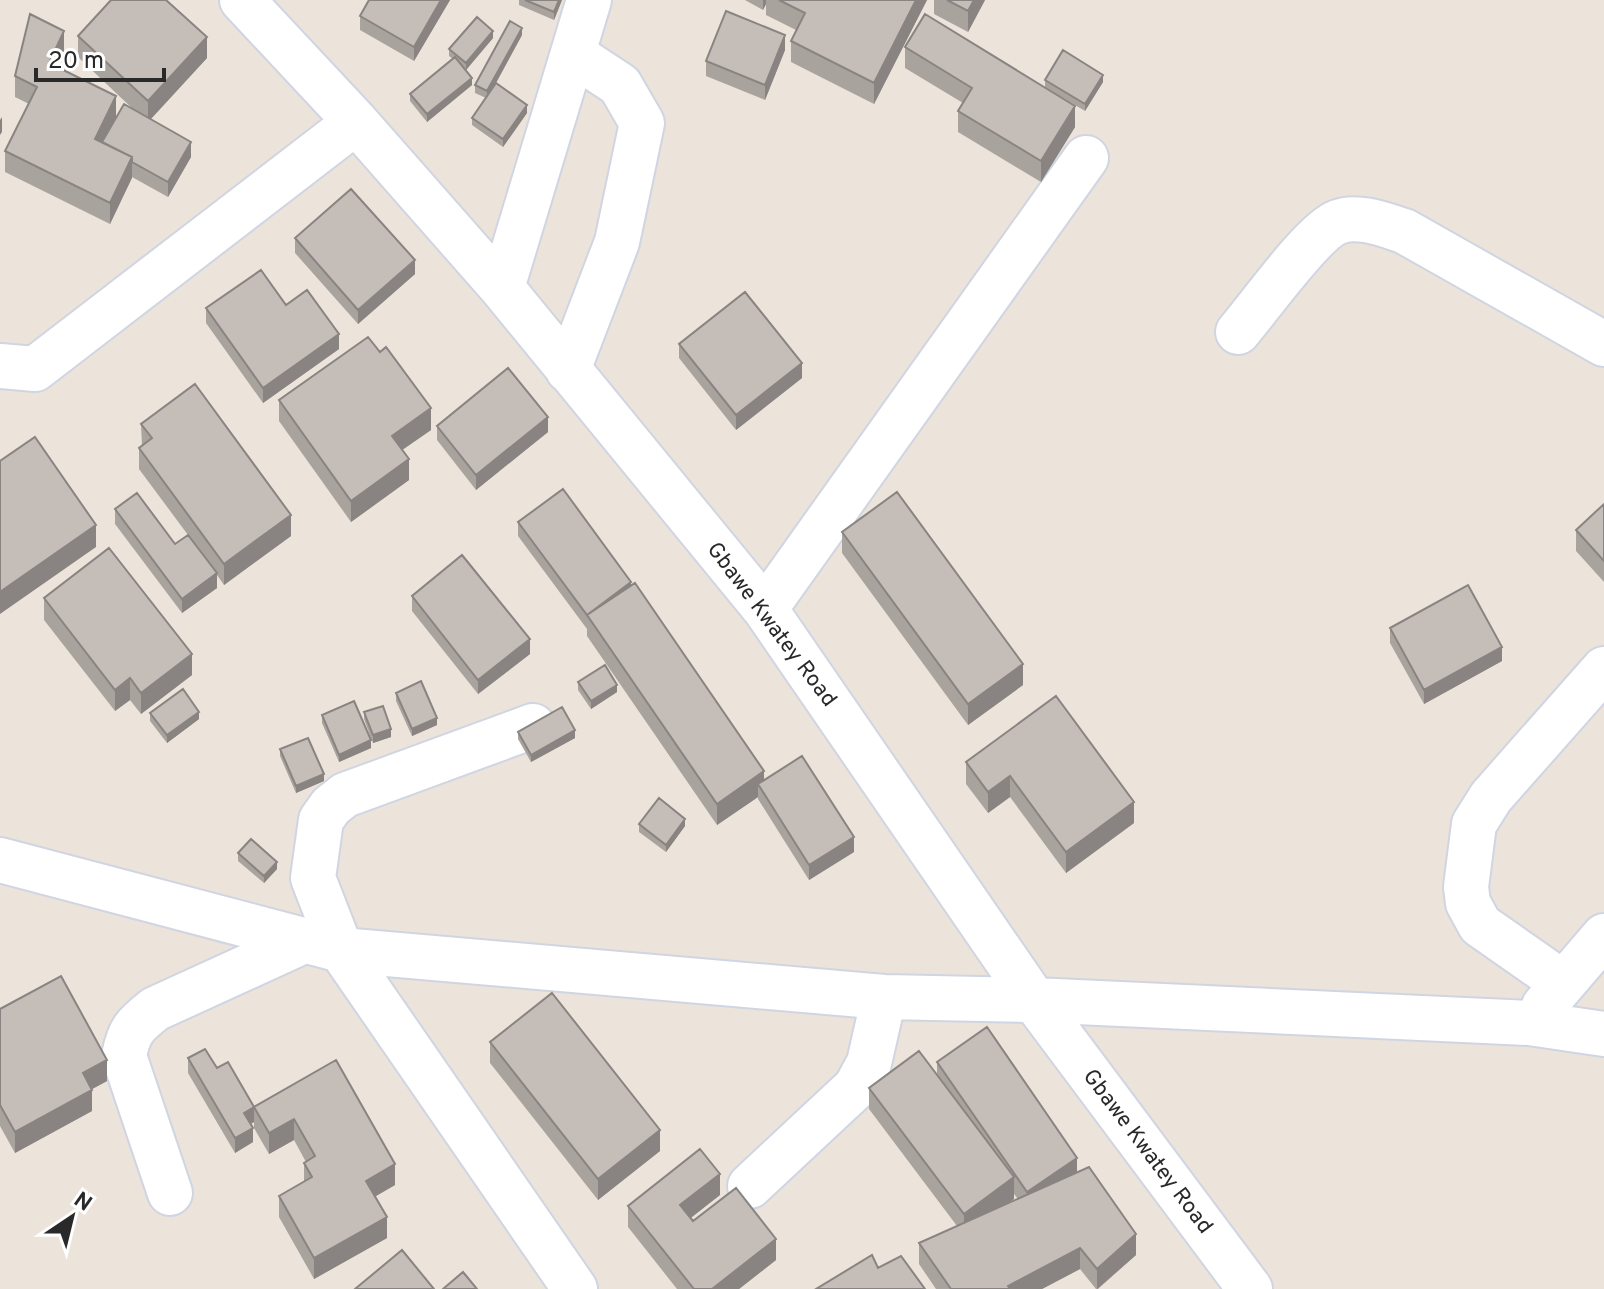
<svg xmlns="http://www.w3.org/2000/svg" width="1604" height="1289" font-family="Overpass,sans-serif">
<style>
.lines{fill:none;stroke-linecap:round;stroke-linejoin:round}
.minor-casing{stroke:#d0d5e2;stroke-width:48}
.minor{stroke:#fff;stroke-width:44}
.wall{fill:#a9a39e;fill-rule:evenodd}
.shaded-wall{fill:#898481}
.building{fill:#c4bdb8;stroke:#898481;stroke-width:2}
.labels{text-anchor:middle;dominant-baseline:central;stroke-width:6;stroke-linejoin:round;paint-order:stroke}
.street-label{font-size:22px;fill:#292929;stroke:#fff}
</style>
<rect width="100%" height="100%" fill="#ece3db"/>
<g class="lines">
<g class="minor-casing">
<path id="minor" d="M242,0l114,122 146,166 263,321 269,391 216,289
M502,288l87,-288
M1238,332c20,-23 75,-101 100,-110 20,-8 47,3 66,9l200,113
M0,366l35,3 321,-247
M568,370l49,-128 25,-119 -22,-38 -47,-31
M765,609l321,-451
M533,726l-188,69 -14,11 -10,14 -8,58 28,72 234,339
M0,860l341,90 543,47 150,3 495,23 75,11
M1563,983l-83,-58 -12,-22 -2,-16 8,-63 17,-27 113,-128
M1544,1006l60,-70
M750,1186l106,-99 13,-24 15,-66
M170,1193l-46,-137c5,-26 11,-31 31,-47l151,-69"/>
</g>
<use href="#minor" class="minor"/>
</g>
<path class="wall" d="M450,0l-36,61 -54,-31v-14z
M519,0h43l-8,20 -35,-15z
M745,0h182l-53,104 -83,-42v-21l5,-11 -30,-15v-11l-3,6z
M934,0h51l-17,32 -34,-18z
M522,35l-28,52 33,26 -24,34 -31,-22v-7l14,-20 -11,-5v-8z
M78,36l129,22 -56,61 40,38 -23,40 -36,-20 -22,47 -105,-52v-21l24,-47 -14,-7v-21l49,-23 -7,14 59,50 18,-7 -56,-53z
M493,38l-27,32 6,15 -45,37 -17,-21v-7l43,-35 -4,-3v-7z
M905,47l170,80 -34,55 -83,-50v-21l5,-8 -58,-35z
M785,50l-20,50 -59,-24v-15z
M1045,80l58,2 -18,29 -40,-24z
M295,238l120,36 -57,50 -63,-71z
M286,305l53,44 -76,54 -57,-80v-15z
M679,344l123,34 -66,52 -57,-72z
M279,400l152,30 -29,20 7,30 -58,42 -72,-101z
M141,424l150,112 -67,49 -7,-10v13l-35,25 -67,-89v-15l60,35 13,-9 -49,-66v-21l3,-2z
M437,426l111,6 -72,58 -39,-50z
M1604,504v78l-28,-31v-21z
M518,522l113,63 133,195 90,72 -45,28 -51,-81v-2l-41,28 -130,-189v-7l-69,-93z
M842,532l181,153 -55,40 -126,-172z
M412,596l118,58 -52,40 -66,-83z
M44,598l148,77 -51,39 -11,-14 -15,11 -71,-91z
M1390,628l112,33 -78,43 -34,-61z
M578,682l39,10 -26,17 -13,-19z
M396,693l41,32 -25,11 -16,-35z
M1056,696l78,127 -68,50 -56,-76 -22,16 -22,-29v-22z
M364,712l27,25 -18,6 -9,-24z
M150,713l49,6 -32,24 -17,-22z
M322,715l49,33 -32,14 -17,-39z
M518,732l57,6 -44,24 -13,-23z
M280,749l44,32 -28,12 -16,-37z
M639,824l46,2 -19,26 -27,-20z
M238,853l39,16 -13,14 -26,-22z
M0,1009l107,72 -15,8v22l-77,42 -15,-27z
M490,1042l170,109 -62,49 -108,-137z
M188,1058l29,10 37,54 -4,2 3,18 -18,11 -47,-80z
M336,1060l59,125 -20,11 12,42 -73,41 -35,-62v-21l25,-15v-18l2,-1 -12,-22 -25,14 -15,-26v-21z
M937,1062l140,110 59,83 -38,34h-2l-16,-20 -38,20h-106l-17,-25v-21l38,-17 -88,-117v-21l68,-14zM1014,1194l4,5 -12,5 8,-5z
M720,1195l-29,23 2,3 83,39 -37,29h-62l-49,-62v-21z"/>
<path class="shaded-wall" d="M441,0h9l-36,61v-14z
M559,0h3l-8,20v-8z
M763,0h3v4l-3,6z
M916,0h11l-53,104v-21z
M974,0h11l-17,32v-21z
M522,28v7l-35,64v-8z
M64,31v22l-15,31v-21z
M493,31v7l-27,32v-7z
M785,35v15l-20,50v-15z
M207,37v21l-59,64v-21z
M1103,75v7l-18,29v-7z
M472,78v7l-45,37v-8z
M116,96v21l-14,28 -7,-6z
M527,105v8l-24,34v-8z
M1075,106v21l-34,55v-21z
M2,117v15l-2,3v-15z
M191,142v15l-23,40v-15z
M132,157v21l-22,46v-21z
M415,260v14l-57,50v-14z
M339,334v15l-76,54v-15z
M802,363v15l-66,52v-15z
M431,408v22l-39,27v-21z
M548,417v15l-72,58v-15z
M409,459v21l-58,42v-21z
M291,515v21l-67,49v-21z
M96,525v22l-96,67v-22z
M217,573v15l-35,25v-14z
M631,582v15l-44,18v14v-14z
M530,639v15l-52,40v-14z
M1502,647v14l-78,43v-14z
M192,654v21l-51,39v-21z
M1023,664v21l-55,40v-21z
M130,678v22l-15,11v-21z
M617,685v7l-26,17v-8z
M199,712v7l-32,24v-8z
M437,718v7l-25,11v-7z
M391,729v8l-18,6v-8z
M575,730v8l-44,24v-7z
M371,740v8l-32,14v-7z
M764,771v21l-6,-8v13l-41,28v-21z
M324,774v7l-28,12v-7z
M1010,776v21l-22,16v-21z
M1134,802v21l-68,50v-21z
M685,819v7l-19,26v-7z
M854,837v15l-45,28v-15z
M277,862v7l-13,14v-7z
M107,1060v21l-24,13v-21z
M92,1090v21l-77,42v-21z
M254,1107v15l-10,6v-15z
M294,1119v21l-25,14v-21z
M253,1128v14l-18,11v-15z
M660,1130v21l-62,49v-21z
M1077,1158v21l-50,34v-21z
M395,1164v21l-29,17v-21z
M720,1174v21l-40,31v-21z
M1014,1177v22l-50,37v-22z
M387,1217v21l-73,41v-21z
M1136,1234v21l-39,34v-20z
M776,1239v21l-37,29h-27z
M1080,1248v21l-38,20h-34v-3z"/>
<path class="building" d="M111,0h55l41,37 -59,64 -70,-65z
M369,0h72l-27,47 -54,-31z
M525,0h34l-5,12z
M779,0h137l-42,83 -83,-42 14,-28z
M947,0h27l-6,11z
M726,11l59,24 -20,50 -59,-24z
M30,14l34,17 -15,32 67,33 -21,43 37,18 -22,46 -105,-52 32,-64 -22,-11z
M925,14l150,92 -34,55 -83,-50 14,-23 -67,-41z
M477,17l16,14 -27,32 -17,-14z
M510,21l12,7 -35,63 -12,-6z
M1063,50l40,25 -18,29 -40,-24z
M455,57l17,21 -45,36 -17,-20z
M496,83l31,22 -24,34 -31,-21z
M124,104l67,38 -23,40 -36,-20v-5l-30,-15z
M351,189l64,71 -57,50 -63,-72z
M261,270l25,35 21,-15 32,44 -76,54 -57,-80z
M745,292l57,71 -66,52 -57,-71z
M368,337l12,15 6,-5 45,61 -39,28 17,23 -58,42 -72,-101z
M508,368l40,49 -72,58 -39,-49z
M195,384l96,131 -67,49 -85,-116 13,-10 -11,-14z
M35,437l61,88 -96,67v-131z
M563,489l68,93 -44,33 -69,-93z
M897,492l126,172 -55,40 -126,-172z
M137,493l38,51 13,-9 29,38 -35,26 -67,-90z
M1604,504v57l-28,-31z
M109,548l83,106 -51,39 -11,-15 -15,12 -71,-92z
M462,555l68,84 -52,41 -66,-84z
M635,583l129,188 -47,33 -130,-189z
M1468,585l34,62 -78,43 -34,-62z
M605,665l12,20 -26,16 -13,-19z
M421,681l16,37 -25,11 -16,-36z
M183,689l16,23 -32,23 -17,-22z
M1056,696l78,106 -68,50 -56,-76 -22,16 -22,-30z
M354,701l17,39 -32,15 -17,-40z
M383,706l8,23 -18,6 -9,-23z
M562,707l13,23 -44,25 -13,-23z
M308,738l16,36 -28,12 -16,-37z
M802,756l52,81 -45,28 -51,-81z
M659,798l26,21 -19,26 -27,-21z
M251,839l26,23 -13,14 -26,-23z
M61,976l46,84 -24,13 9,17 -77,42 -15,-27v-96z
M552,993l108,137 -62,49 -108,-137z
M987,1027l90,131 -50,34 -90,-130z
M205,1049l12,19 11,-6 26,45 -10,6 9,15 -18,10 -47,-80z
M919,1051l95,126 -50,37 -95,-126z
M336,1060l59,104 -29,17 21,36 -73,41 -35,-62 33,-19 -8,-14 11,-7 -21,-37 -25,14 -15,-26z
M700,1149l20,25 -40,31 13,16 43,-33 40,51 -64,50h-18l-66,-83z
M1089,1167l47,67 -39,35 -17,-21 -72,38 2,3h-59l-32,-46z
M402,1250l32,39h-79z
M872,1255l6,13 23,-12 24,33h-109z
M463,1272l14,17h-34z"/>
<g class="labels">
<g class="street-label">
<text transform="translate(771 625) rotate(53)">Gbawe Kwatey Road</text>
<text transform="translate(1147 1152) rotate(53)">Gbawe Kwatey Road</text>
</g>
</g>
<g transform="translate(72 1217) rotate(35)" stroke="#ffffff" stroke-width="6" paint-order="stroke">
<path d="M0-6L14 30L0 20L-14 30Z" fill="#292929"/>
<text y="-12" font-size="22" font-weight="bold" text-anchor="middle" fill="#292929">N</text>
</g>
<path d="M36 68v12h128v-12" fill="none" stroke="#292929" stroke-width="4"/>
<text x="48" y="68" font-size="24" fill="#292929" stroke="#ffffff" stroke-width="6" paint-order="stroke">20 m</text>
</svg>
